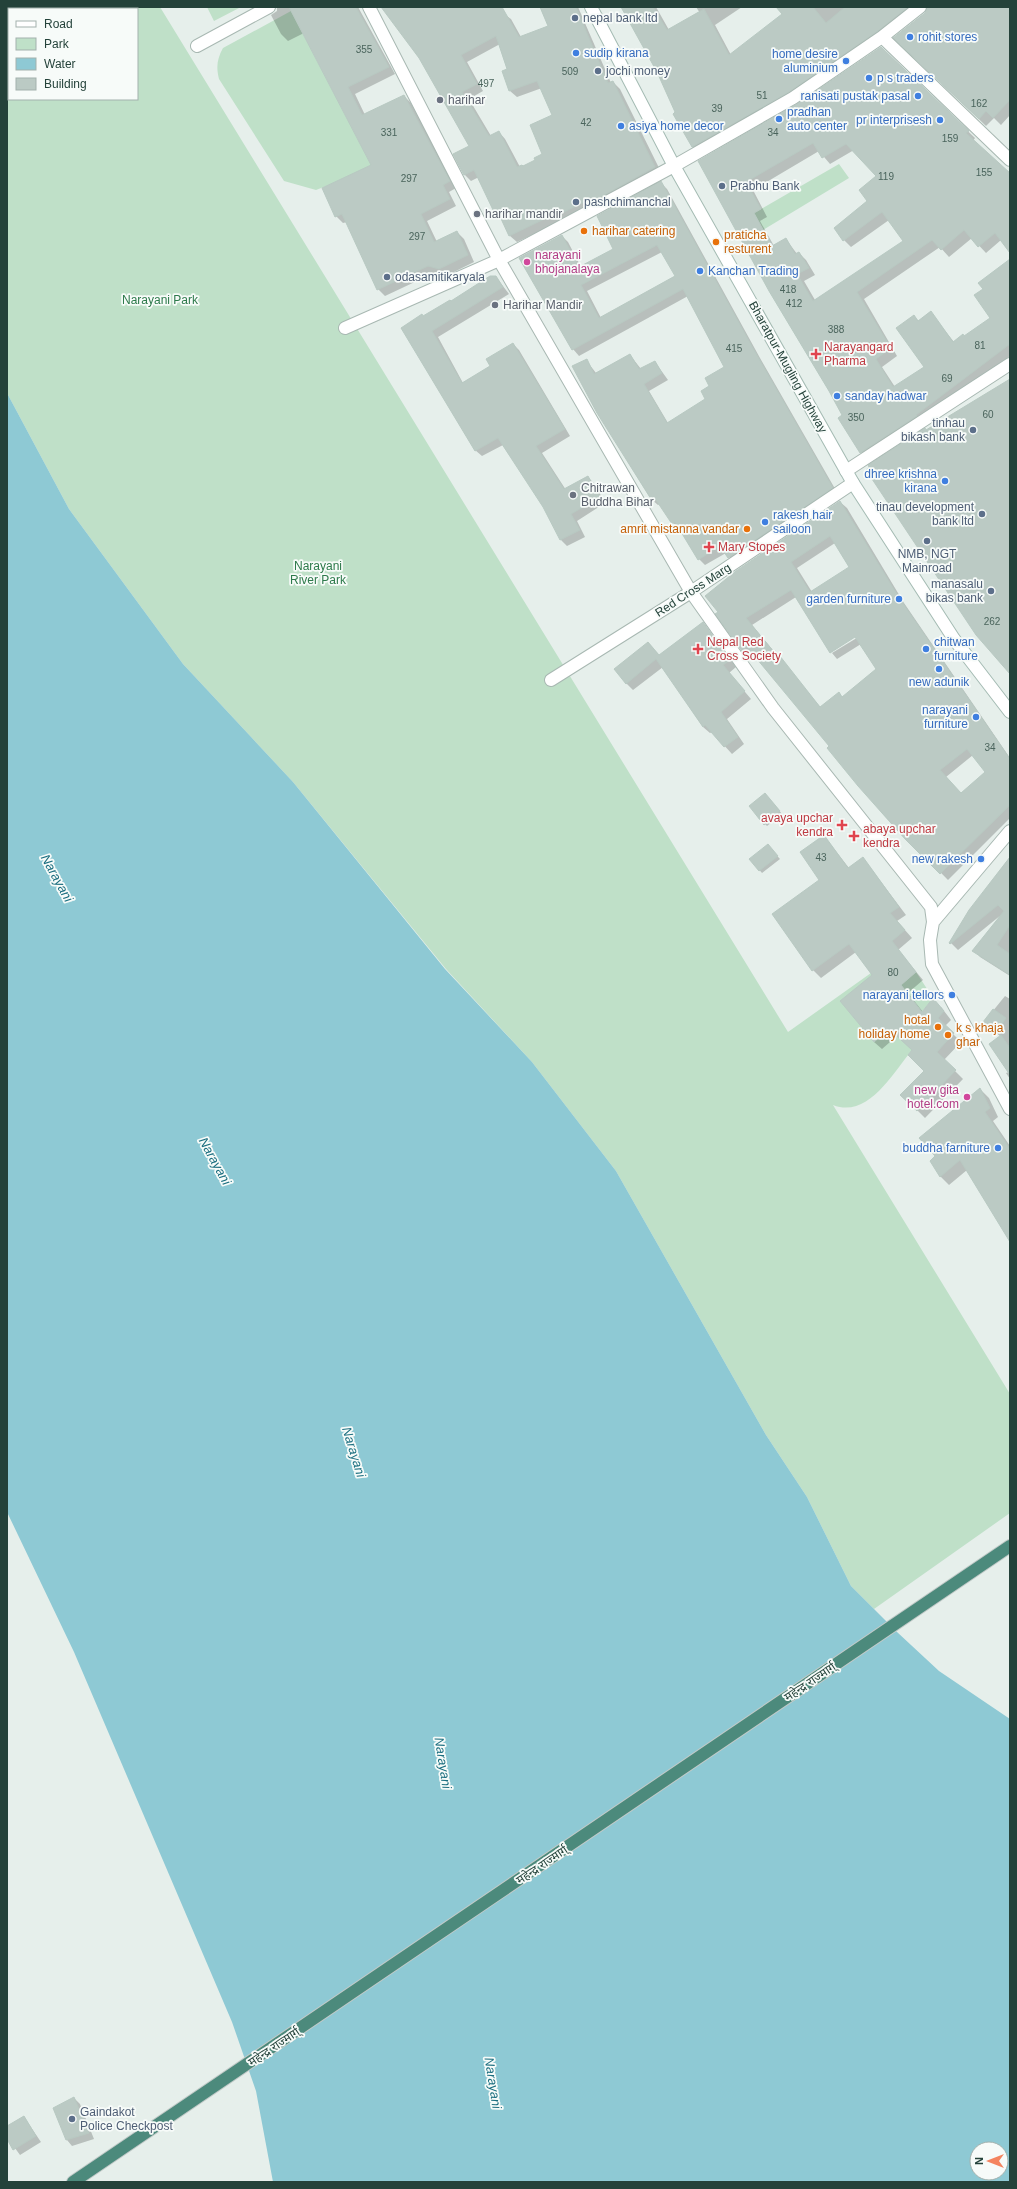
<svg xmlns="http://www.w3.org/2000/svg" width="1017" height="2189" font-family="Arial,'Noto Sans Devanagari',sans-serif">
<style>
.green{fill:#bfe0c8;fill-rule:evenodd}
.water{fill:#8ec9d4;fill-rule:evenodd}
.shadow{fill:#0003;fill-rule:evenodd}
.building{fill:#bbcac4;stroke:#b8c9c2;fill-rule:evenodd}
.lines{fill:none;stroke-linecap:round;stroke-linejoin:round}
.minor-casing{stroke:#a8b8b2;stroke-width:14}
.secondary-casing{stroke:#a4bbb3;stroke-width:14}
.trunk-casing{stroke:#c2cac8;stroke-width:14}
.minor{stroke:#fff;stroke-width:12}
.secondary{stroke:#fff;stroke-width:12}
.trunk{stroke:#4c8a7c;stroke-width:12}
.service-dot{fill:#5c6f8a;stroke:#f7fbf9;stroke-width:1.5}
.shop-dot{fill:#3f7fe0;stroke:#f7fbf9;stroke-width:1.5}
.worship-dot{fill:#6b7280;stroke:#f7fbf9;stroke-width:1.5}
.food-dot{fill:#e8710a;stroke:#f7fbf9;stroke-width:1.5}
.hotel-dot{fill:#d1479c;stroke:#f7fbf9;stroke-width:1.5}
.health-dot{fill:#e0444e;stroke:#f7fbf9;stroke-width:1.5}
.labels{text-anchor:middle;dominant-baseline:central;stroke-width:3.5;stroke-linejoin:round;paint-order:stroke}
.number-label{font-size:10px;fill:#4a645c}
.service-label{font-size:12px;fill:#4e5e75;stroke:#f7fbf9;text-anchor:start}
.shop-label{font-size:12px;fill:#366cbe;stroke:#f7fbf9;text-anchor:start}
.worship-label{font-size:12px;fill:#5b616d;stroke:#f7fbf9;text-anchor:start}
.food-label{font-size:12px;fill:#c56008;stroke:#f7fbf9;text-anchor:start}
.hotel-label{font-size:12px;fill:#b23c85;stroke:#f7fbf9;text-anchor:start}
.park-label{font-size:12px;fill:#2d7a4b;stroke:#f7fbf9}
.health-label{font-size:12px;fill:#be3a42;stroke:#f7fbf9;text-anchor:start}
.street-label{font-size:12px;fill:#24423a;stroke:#f7fbf9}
.water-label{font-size:13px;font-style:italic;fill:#1c6f80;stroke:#f7fbf9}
</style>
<rect width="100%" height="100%" fill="#e6efeb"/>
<path class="green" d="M7,7h153l628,1025 83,-59 31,39 12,-10 -13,-17 15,-13 17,26 -33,41 12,11c-19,23 -44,69 -79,55l177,289v119l-136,96 -23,-23 -44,-89 -41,-62 -150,-264 -84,-109 -86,-93 -153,-187 -110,-118 -114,-155 -62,-116zM9,9h128v90h-128z
M207,7h34l-27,14z
M291,11l82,157 -57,22 -32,-9 -65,-102c-3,-12 -2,-20 4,-31z
M839,164l10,14 -86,52 -9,-17z"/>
<path class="water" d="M7,393l62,116 114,155 110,118 152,187 87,93 84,109 150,264 41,62 44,89 46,46 42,39 71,48v463h-737l-17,-91 -24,-69 -158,-370 -67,-140zM977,2149h24v24h-24z"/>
<path class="shadow" d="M277,7h81l37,67 -40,20 10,21 39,-19 7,7 45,85 -7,4 7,14 -29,15 10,21 20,-10 7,7 10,23 -28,14 -10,-4 -51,24 -7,-7 -31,-67 -4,1 -7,-7 37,-51 -69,-132 -16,8 -7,-7 -10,-19 6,-4z
M382,7h112l17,12 10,18 28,-10 -9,-20h38l33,76 2,-1 7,7 42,85 -145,68 -7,-6 -9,-18 -6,-7 -16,-34 -8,4 -7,-7 6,-28 -50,-89zM500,44l9,25 1,22 7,6 25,-9 12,28 -11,38 -7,7 -16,6 -15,-28 -6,-7 -8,4 -22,-37 14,-8 -16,-29z
M622,7h34l13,23 31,-17 -4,-6h46l-27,18 16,30 52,-41 -6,-7h149l-41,31 -185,116 -8,-7 -42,-92z
M927,7h83v108l-9,10 -7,-7 -8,8 -91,-88 33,-27z
M881,48l94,90 -2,3 37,34v77l-9,-12 -15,13 -14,-15 -23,19 -9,-10 -76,52 33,57 -15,11 13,20 30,-20 -11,-50 5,4 11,-9 24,30 11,-5 27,-19 -8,-29 26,-28v95l-88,66 -54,37 -7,-7 -17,-36 -145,-255 99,-56zM854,150l23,26 -8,25 -25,39 7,7 38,-27 16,21 -90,59 -11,-19 11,-6 -9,-15 -7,-7 -2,1 -11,-15 -12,7 -14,-25 7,-4 -14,-27 66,-39 11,13z
M661,183l6,6 93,169 78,136 -103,70 -9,-11 -21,12 -6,-6 -19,-31 -7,-5 -13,-19 -2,1 -7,-6 -53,-87 -12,-52 10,13 34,-18 11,14 14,-7 13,18 -19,11 19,32 39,-23 4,-14 15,-19 -38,-71 -109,60 -6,-7 -11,-113 6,6 13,25 34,-18zM662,252l14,24 -75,42 -14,-27z
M496,277l13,17 -71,43 25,46 28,-17 22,-22 6,6 51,86 -28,17 24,37 21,-13 7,6 11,20 -28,18 8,16 -18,9 -6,-6 -17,-34 -41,-61 -21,11 -7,-6 -52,-133z
M840,502l7,6 57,95 106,155v60l-62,62 -64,-65 -53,-69 -78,-92 -4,3 -6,-7 -26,-36zM835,543l15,25 -38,24 -15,-24zM796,597l35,55 27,-18 2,2 -28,17 5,6 24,-15 16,25 -34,29 -4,-4 -18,14 -69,-83zM973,755l14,17 -26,22 -15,-17z
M703,624l33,43 -7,6 22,26 -24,20 17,25 -12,10 -20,-22 -2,1 -7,-6 -40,-60 -30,23 -7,-7 22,-40 12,13z
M768,797l14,17 -15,12 -2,-2z
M824,836l25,32 14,-10 43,57 -9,6 15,17 -14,12 25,30 -15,13 15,19 18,-5 10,13 -6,6 16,16 -17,18 19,19 -38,39 -23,-23 23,-24 -12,-20 -16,-15 -15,13 -8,-7 -1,-66 -17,-24 -35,26 -8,-8z
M770,848l10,11 -18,14 -12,-14z
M1010,857v119l-30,-19 -6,-7 27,-35 -43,35 -8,-8 20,-31z
M1005,996l5,3v80l-4,-6 3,-1 -8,-35 -17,-15z
M980,1089l9,9 9,19 -5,4 17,25v94l-43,-70 -18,15 -8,-8 -9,-16 5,-5z
M74,2098l6,6 14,35 -22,7 -5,-6z
M24,2117l17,25 -21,13 -13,-18v-9z"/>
<path class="building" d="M289,7h67l33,60 -41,20 14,28 42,-20 46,86 -7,4 7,14 -29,15 13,28 23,-11 11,24 -29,14 -11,-3 -51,24 -35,-76 -7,3 -13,-29 49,-23z
M381,7h121l17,30 29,-11 -8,-19h36l32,76 5,-2 42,86 -65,36 -2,-3 -24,12 -1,-2 -54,26 -12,-26 -3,2 -20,-42 -10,5 -11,-21 16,-8 -50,-88zM496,36l11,33 -5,2 7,20 28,-10 15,34 -22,10 12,29 -8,4 1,2 -12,6 -1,-1 -5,2 -18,-36 -10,5 -27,-44 15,-8 -16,-29z
M621,7h32l14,23 37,-21 25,46 53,-41 -6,-7h37l13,16 19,-16h63l-30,24 -89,61 -97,55 -19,-33 2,-2 -18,-40z
M927,7h83v93l-17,18 -7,-7 -7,8 -86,-81 32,-25z
M881,47l88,84 -3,2 44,40v80l-15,-20 -17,14 -14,-17 -23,20 -9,-10 -75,52 34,56 -15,11 17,28 31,-20 -28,-39 18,-13 4,6 13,-10 22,31 10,-8 1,2 26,-18 -16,-23 9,-6 -5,-6 32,-24v85l-94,71 1,1 -57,37 -22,-35 4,-3 -13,-24 -60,-100 -71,-130 99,-57zM813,143l9,15 24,-14 30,32 -17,14 8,11 -33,27 9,13 39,-29 21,29 -90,60 -16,-27 12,-6 -10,-16 -4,2 -9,-16 -14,8 -18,-33 7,-4 -15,-27z
M661,181l93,169 79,138 -105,70 -8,-12 -22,14 -23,-38 -3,2 -18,-27 -3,2 -54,-86 -25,-47 15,-7 7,15 36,-20 9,15 16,-8 7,12 -18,11 23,39 38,-24 -4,-8 8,-5 -4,-8 19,-11 -41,-78 -111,61 -53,-92 43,-23 17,32 34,-18 -16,-33zM657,245l18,31 -76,42 -18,-33z
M490,276h6l7,11 -71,44 30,52 28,-17 -4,-7 27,-16 52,86 -29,17 28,43 24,-13 12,21 -29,17 9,16 -20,10 -17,-33 -45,-69 -23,13 -74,-123 21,-14 1,2 27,-16 1,1z
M1010,379v295l-34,-39 -110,-165 3,-3 -1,-2 57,-37 1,2z
M840,501l58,95 112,163v46l-70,69 -34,-34 -48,-54 -31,-38 2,-2 -82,-99 -5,4 -27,-37 3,-2 -13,-16 31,-25zM830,536l19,31 -39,25 -19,-30zM791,590l39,63 25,-16 21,32 -34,28 -3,-5 -19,15 -44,-56 -2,1 -28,-34zM967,749l18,23 -24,21 -21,-23z
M703,622l27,38 -7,5 22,26 -24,21 17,25 -14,10 -19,-22 -2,2 -47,-68 -30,25 -12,-15 34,-27 11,13z
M765,793l15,18 -16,14 -15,-19z
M824,835l24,33 15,-11 36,50 -9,6 15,17 -13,11 24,31 -15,13 21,27 11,-14 11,13 -6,7 16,15 -17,19 19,18 -39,41 -17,-16 24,-24 -16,-16 4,-5 -23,-21 -15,13 -34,-41 32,-26 -23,-31 -37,27 -40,-57 47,-34 -19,-28z
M768,844l10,12 -19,15 -10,-12z
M1010,857v68l-13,20 13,9v21l-38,-24 32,-40 -6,-6 -48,39 -1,-1 20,-33z
M993,1009l13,9 -10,15 -13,-11z
M1001,1035l9,13v27l-21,-31z
M980,1088l10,20 -5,4 25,37v93l-50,-82 -20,17 -10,-16 5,-5 -16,-18z
M74,2097l15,36 -23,7 -13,-32z
M24,2116l12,20 -23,14 -6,-11v-13z"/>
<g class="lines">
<g class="minor-casing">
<path id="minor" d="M369,7l130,253 192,332 82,116 158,199 2,15 -3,18 2,24 78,145
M882,37l128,123
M197,46l72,-39
M345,328l154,-68 175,-94 119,-68 89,-61 38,-30
M846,471l164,-107
M551,680l140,-88 162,-109
M933,922l77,-91"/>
</g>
<g class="secondary-casing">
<path id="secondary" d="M591,7l83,159 179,317 101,156 56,73"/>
</g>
<g class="trunk-casing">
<path id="trunk" d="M73,2182l937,-636"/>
</g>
<use href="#minor" class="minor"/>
<use href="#secondary" class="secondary"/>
<use href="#trunk" class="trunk"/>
</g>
<g class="service-dot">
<circle cx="575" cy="18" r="4"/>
<circle cx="598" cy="71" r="4"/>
<circle cx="722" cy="186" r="4"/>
<circle cx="576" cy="202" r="4"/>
<circle cx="387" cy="277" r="4"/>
<circle cx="973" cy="430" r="4"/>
<circle cx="982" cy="514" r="4"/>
<circle cx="927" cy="541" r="4"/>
<circle cx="991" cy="591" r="4"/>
<circle cx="72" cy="2119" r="4"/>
</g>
<g class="shop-dot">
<circle cx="910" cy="37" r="4"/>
<circle cx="576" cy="53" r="4"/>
<circle cx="846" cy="61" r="4"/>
<circle cx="869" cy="78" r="4"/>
<circle cx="918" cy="96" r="4"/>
<circle cx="779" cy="119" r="4"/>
<circle cx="940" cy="120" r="4"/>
<circle cx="621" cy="126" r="4"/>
<circle cx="700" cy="271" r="4"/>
<circle cx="837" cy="396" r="4"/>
<circle cx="945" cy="481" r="4"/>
<circle cx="765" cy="522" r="4"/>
<circle cx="899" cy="599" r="4"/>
<circle cx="926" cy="649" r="4"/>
<circle cx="939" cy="669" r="4"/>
<circle cx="976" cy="717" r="4"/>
<circle cx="981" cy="859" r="4"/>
<circle cx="952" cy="995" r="4"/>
<circle cx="998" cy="1148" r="4"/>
</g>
<g class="worship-dot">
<circle cx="440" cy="100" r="4"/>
<circle cx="477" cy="214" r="4"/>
<circle cx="495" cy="305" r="4"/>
<circle cx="573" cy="495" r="4"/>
</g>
<g class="food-dot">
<circle cx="584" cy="231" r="4"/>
<circle cx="716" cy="242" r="4"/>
<circle cx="747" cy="529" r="4"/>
<circle cx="938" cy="1027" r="4"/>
<circle cx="948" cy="1035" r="4"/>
</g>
<g class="hotel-dot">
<circle cx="527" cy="262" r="4"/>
<circle cx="967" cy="1097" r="4"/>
</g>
<g class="health-dot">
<path d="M814 348h4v4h4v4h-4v4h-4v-4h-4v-4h4z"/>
<path d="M707 541h4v4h4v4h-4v4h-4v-4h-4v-4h4z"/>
<path d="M696 643h4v4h4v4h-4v4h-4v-4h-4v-4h4z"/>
<path d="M840 819h4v4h4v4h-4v4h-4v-4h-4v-4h4z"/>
<path d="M852 830h4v4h4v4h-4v4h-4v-4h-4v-4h4z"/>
</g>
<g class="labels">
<g class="number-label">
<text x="364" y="49">355</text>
<text x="570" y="71">509</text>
<text x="486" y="83">497</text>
<text x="762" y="95">51</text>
<text x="979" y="103">162</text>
<text x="717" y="108">39</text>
<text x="586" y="122">42</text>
<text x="389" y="132">331</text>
<text x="773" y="132">34</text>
<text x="950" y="138">159</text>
<text x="984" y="172">155</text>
<text x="886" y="176">119</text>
<text x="409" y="178">297</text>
<text x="417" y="236">297</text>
<text x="788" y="289">418</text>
<text x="794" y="303">412</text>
<text x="836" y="329">388</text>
<text x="980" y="345">81</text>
<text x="734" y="348">415</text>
<text x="947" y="378">69</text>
<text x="988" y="414">60</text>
<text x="856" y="417">350</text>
<text x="992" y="621">262</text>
<text x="990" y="747">34</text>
<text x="821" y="857">43</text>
<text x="893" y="972">80</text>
</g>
<g class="service-label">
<text x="583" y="18">nepal bank ltd</text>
<text x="606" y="71">jochi money</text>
<text x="730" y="186">Prabhu Bank</text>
<text x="584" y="202">pashchimanchal</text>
<text x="395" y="277">odasamitikaryala</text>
<text x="965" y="423" text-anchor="end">tinhau<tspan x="965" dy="14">bikash bank</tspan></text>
<text x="974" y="507" text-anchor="end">tinau development<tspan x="974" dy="14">bank ltd</tspan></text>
<text x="927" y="554" text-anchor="middle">NMB, NGT<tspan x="927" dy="14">Mainroad</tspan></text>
<text x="983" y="584" text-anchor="end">manasalu<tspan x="983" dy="14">bikas bank</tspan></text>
<text x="80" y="2112">Gaindakot<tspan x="80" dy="14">Police Checkpost</tspan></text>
</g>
<g class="shop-label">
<text x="918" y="37">rohit stores</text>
<text x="584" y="53">sudip kirana</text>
<text x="838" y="54" text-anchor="end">home desire<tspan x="838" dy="14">aluminium</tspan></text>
<text x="877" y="78">p s traders</text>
<text x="910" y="96" text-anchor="end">ranisati pustak pasal</text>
<text x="787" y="112">pradhan<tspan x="787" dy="14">auto center</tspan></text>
<text x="932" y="120" text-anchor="end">pr interprisesh</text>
<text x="629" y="126">asiya home decor</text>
<text x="708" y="271">Kanchan Trading</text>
<text x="845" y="396">sanday hadwar</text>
<text x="937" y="474" text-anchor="end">dhree krishna<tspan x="937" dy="14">kirana</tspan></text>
<text x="773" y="515">rakesh hair<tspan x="773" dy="14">sailoon</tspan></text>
<text x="891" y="599" text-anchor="end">garden furniture</text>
<text x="934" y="642">chitwan<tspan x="934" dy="14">furniture</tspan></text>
<text x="939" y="682" text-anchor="middle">new adunik</text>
<text x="968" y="710" text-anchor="end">narayani<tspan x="968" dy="14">furniture</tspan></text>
<text x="973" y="859" text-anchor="end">new rakesh</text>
<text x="944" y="995" text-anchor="end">narayani tellors</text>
<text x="990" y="1148" text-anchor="end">buddha farniture</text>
</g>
<g class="worship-label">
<text x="448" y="100">harihar</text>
<text x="485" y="214">harihar mandir</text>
<text x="503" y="305">Harihar Mandir</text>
<text x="581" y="488">Chitrawan<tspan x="581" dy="14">Buddha Bihar</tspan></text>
</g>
<g class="food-label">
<text x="592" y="231">harihar catering</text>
<text x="724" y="235">praticha<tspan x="724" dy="14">resturent</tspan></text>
<text x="739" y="529" text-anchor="end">amrit mistanna vandar</text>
<text x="930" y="1020" text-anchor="end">hotal<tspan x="930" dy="14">holiday home</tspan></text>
<text x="956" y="1028">k s khaja<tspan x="956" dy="14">ghar</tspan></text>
</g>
<g class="hotel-label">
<text x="535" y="255">narayani<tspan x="535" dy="14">bhojanalaya</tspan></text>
<text x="959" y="1090" text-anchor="end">new gita<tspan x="959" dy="14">hotel.com</tspan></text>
</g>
<g class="park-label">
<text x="160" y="300">Narayani Park</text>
<text x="318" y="566">Narayani<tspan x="318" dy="14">River Park</tspan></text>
</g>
<g class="health-label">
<text x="824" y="347">Narayangard<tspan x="824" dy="14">Pharma</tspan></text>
<text x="718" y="547">Mary Stopes</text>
<text x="707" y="642">Nepal Red<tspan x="707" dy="14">Cross Society</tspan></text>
<text x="833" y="818" text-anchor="end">avaya upchar<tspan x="833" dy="14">kendra</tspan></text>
<text x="863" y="829">abaya upchar<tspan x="863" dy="14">kendra</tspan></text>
</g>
<g class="street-label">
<text transform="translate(788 367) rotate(61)">Bharatpur-Mugling Highway</text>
<text transform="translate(693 590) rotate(-33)">Red Cross Marg</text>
<text transform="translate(810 1682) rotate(-34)">महेन्द्र राज्मार्ग्</text>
<text transform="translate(542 1865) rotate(-34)">महेन्द्र राज्मार्ग्</text>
<text transform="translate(274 2047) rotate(-34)">महेन्द्र राज्मार्ग्</text>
</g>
<g class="water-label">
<text transform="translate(57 878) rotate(61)">Narayani</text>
<text transform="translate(215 1161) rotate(61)">Narayani</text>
<text transform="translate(354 1452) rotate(73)">Narayani</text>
<text transform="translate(443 1763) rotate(81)">Narayani</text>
<text transform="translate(493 2083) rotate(81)">Narayani</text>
</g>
</g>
<rect width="1017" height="2189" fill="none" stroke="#24423a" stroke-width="16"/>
<rect x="8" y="8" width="130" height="92" fill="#f7fbf9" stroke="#a3b1ad"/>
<rect x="16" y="21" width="20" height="6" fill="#ffffff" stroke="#a3b1ad"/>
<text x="44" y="28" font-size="12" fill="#24423a">Road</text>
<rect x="16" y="38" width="20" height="12" fill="#bfe0c8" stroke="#a3b1ad"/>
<text x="44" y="48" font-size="12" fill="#24423a">Park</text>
<rect x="16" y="58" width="20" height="12" fill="#8ec9d4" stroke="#a3b1ad"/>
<text x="44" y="68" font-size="12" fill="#24423a">Water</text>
<rect x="16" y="78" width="20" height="12" fill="#bbcac4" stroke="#a3b1ad"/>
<text x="44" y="88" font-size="12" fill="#24423a">Building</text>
<g transform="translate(989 2161) rotate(270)"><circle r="19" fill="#f7fbf9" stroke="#a3b1ad"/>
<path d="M0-3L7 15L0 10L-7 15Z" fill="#f4845f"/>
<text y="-6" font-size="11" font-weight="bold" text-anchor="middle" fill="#24423a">N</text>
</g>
</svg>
